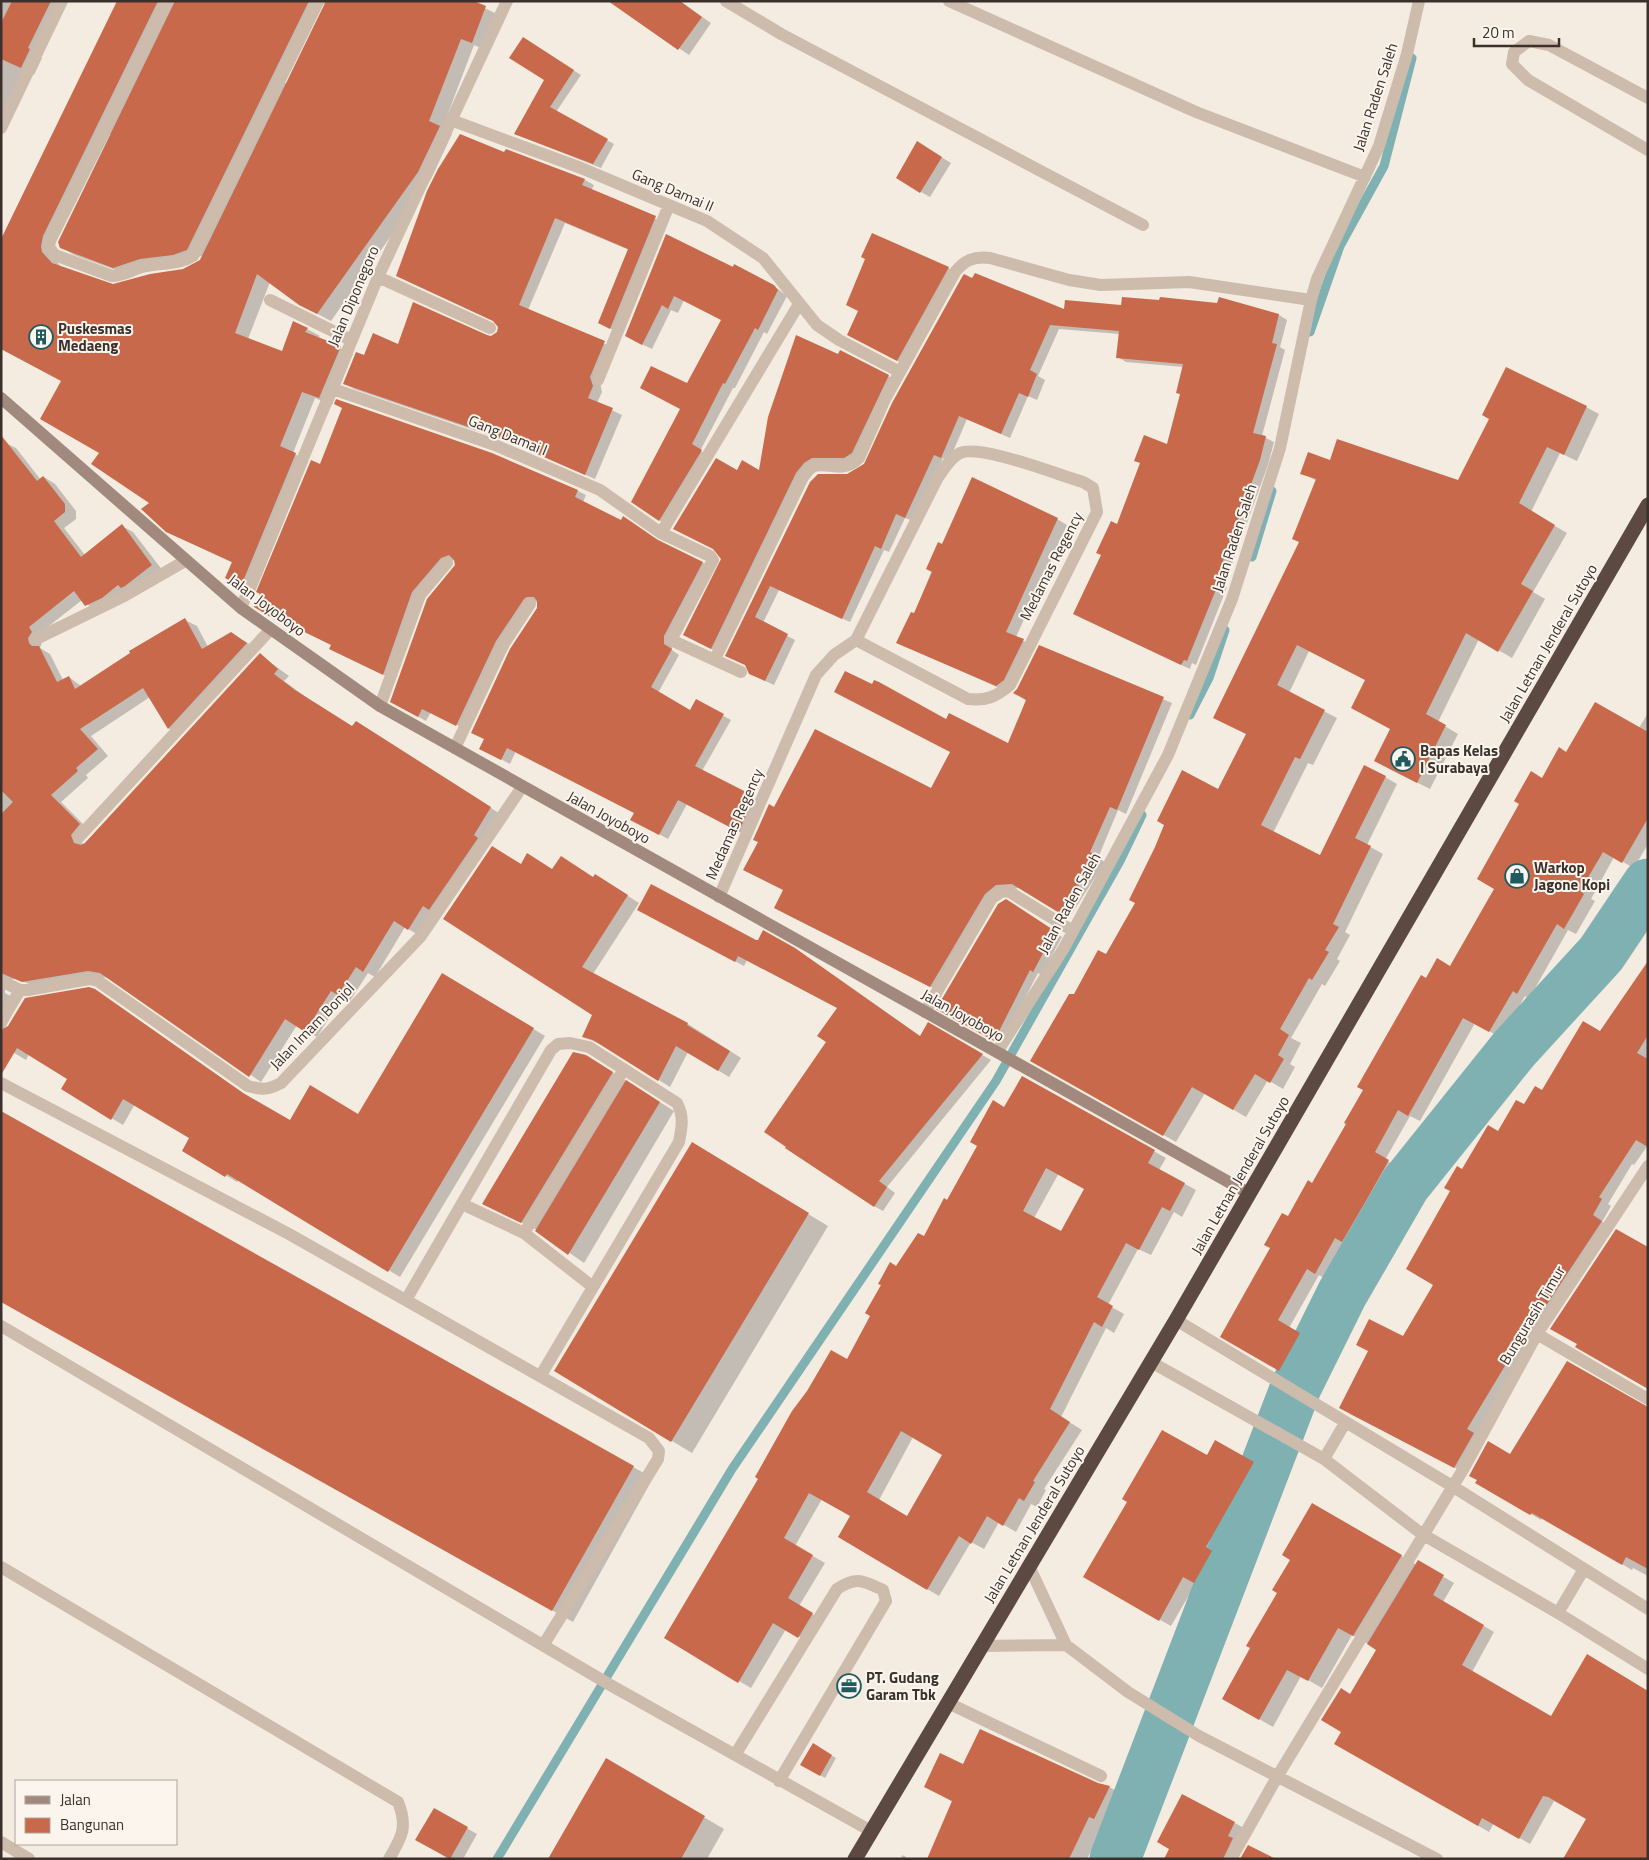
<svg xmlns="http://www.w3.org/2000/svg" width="1649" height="1860" font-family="'Titillium Web',sans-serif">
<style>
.shadow{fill:#0003;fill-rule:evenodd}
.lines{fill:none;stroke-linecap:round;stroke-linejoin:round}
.stream{stroke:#7fb0b2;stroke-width:9}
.river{stroke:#7fb0b2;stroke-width:51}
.building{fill:#c8694b;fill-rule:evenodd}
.lane{stroke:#cdbbac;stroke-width:12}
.street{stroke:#cdbbac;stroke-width:12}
.secondary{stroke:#a18a7d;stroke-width:12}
.highway{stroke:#5c4a42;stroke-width:15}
.labels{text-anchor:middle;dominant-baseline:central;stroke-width:4;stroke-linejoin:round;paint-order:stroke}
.street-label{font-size:15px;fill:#3b302b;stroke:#fbf5ee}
.poi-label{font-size:15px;font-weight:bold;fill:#3b302b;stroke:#fbf5ee;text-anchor:start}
</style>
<rect width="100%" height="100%" fill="#f4ebe1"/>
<path class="shadow" d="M1,1h66l-27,55 2,2 -8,17 -4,-2 -29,56z
M118,1h210l-5,4 -38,78 2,1 183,-83 29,14 -14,35 -11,-5 -32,84 10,5 -21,45 -100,142 -17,-9 -44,-30 -22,57 34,14 25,-24 13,7 -2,2 35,16 -21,51 -17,-7 -22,55 15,9 -53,130 -29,-14 7,-15 -53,-25 -28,-35 -51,-50 -39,-72 -61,-32zM110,134l2,1 -51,112 13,8 53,19 75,-18 -4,8 -15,6 -71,15 -51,-18 -7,-9 1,-14z
M679,1l32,22 -22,32 -72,-49z
M530,43l51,32 -25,37 58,32 -13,24 -86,-34 30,-55z
M928,149l23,14 -21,34 -9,-5z
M506,150l79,30 9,5 -3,6 74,32 -45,110 -11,-5 20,-78 -64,-27 -37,87 86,38 -14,35 2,9 -5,11 25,12 -27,64 -86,-37 -155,-53 -10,-6 20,-27 35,-10 93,-9 6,-5 1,-6 -3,-4 -98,-46z
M667,236l107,50 13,10 -20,38 -3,-2 -29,56h-2l-33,63 10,5 -42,69 -9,-5 29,-135 34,-65 -38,-20 -6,13 -7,-3 -19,39 -17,-8z
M948,268l10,6 -51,92 -48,-26z
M1220,299l59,16 8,5 -7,27 5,3 -23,86 12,6 -6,23 -44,121 3,1 -31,78 -4,-2 -2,6 -108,-51 36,-93 49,-80 14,-50 -4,-2 7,-26 -58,-5 -8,-5 2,-23 -61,-5 -21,47 7,4 -8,20 -9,-4 -18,42 -43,-19 -18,42 -6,-3 -30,63 -8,-3 -16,34 -5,-2 -34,72 -71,-32 -16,33 32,17 -21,45 -15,-7 -13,-13 -11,-5 76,-178 38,-7 216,-164 57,-4 96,-3z
M888,376l10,6 -36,76 -48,10 -93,186 -27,-14 28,-81 -6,-10 -42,-20 63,-57h23z
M1586,407l13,7 -22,47 -17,-8 -29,59 36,21 -34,59 12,7 -33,59 -33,-19 -41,83 20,12 -28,55 -42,-21 4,-39 -26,-49 -57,-29 -20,42 48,25 -24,47 -5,-2 -35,70 47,24 65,-80 12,7 -30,61 16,9 -38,78 5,3 -13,24 3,2 -15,25 -3,-2 -31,54 10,5 -11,21 5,3 -12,22 -15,-9 -22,37 -41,-24 -29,49 -144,-81 42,-66 32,-39 113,-165 28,-57 70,-253 -15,-8 29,-11 128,19z
M1,441l15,7 25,32 3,-3 11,7 21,27v8l-12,9 21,27 37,-29 11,6 30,39 -66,41 -15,-12 -42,33 3,6 -3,9 10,6 13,26 6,-3 12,9 104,-66 12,6 11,21 35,-7 15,10 -78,85 -12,-7 -18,-31 -59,39 17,20 -22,19 2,3 -27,24 29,29 -8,11 1,3 177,-190 29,21 -5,5 23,17 46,30 14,1 135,86 -82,121 -15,-9 -30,50 -7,-4 -18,28 -7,-5 -26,41 -20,-12 -36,57 -149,-103 -9,-2 -64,11 -22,-9 -9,1 -3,5v8l14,8 -15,29 90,-40 161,111 35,21 68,-7 96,-134 91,55 -145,241 -161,-97 -2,2 -54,-32 8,-12 -56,-34 -12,21 -60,-36 6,-10 -40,-25 -3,6 -25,-15z
M492,454l86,37 8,4 -3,7 128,65 -39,74v9l7,5 -21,38 32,18 6,-10 35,19 -29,51 60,31 -15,34 -60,-32 -19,35 -36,-20 3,-6 -119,-62 -6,13 -21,-11 49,-145 1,-7 -7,3 -67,125 -34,-17 -5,9 -34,-19 63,-134 1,-9 -6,3 -28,33 -31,83 -52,-25 -6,-8 -59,-27 47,-153z
M1057,519l10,6 -51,112 17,9 -27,45 -108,-48 16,-28 28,-70z
M1040,647l132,56 -46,111 -8,-4 -20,48 7,4 -36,56 -48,-30 -16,1 -12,9 -54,93 -155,-78 1,-23 -10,-82 157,-19 19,-37 -4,-31 62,24 18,-45 -9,-11z
M1648,713v131l-14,24 -20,-11 -23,42 4,2 -19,33 -8,-4 -39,69 -4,-3 -24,42 -26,-15 -55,98 -10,-5 -25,44 15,8 -47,79 -6,-4 -21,36 -7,-4 -30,53 22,13 -20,35 -69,-40 66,-118 25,-34 114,-205 24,-12 45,-78 46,-110 25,-26 72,-25z
M521,865l85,17 33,21 -46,71 95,50 53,34 -12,19 -41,-25 -18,35 -66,-41 -20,-9 10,-23z
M1014,905l48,32 -21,38 -3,-2 -37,71 -63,-36z
M647,915l274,122 7,-13 63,36 -104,127 8,6 -12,18 -9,-5 -46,-164 11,-34 -92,-48 -3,6z
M1648,964v181l-14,20 -2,-1 -24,40 3,2 -9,16 9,5 -64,98 -82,148 -115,-59 53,-76 32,-53 27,-114 61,-66 20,-14 58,-59z
M601,1065l73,46 -90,152 -47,-33 -54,-26z
M1023,1077l143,81 -7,12 37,20 -14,27 -8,-5 -23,43 -13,-6 -30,56 16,9 -10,19 -8,-5 -45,89 21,13 -38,59 2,1 -9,17 -6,-3 -15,28 -17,-10 -15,27 -13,-7 -32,54 -100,-59 13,-21 -30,-17 -27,47 30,17 -26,43 25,15 -14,22 -24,-14 -35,59 -85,-50 182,-277 49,-94 27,-29zM1059,1173l27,15 -24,45 -28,-15zM913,1437l31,17 -36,63 -29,-17z
M712,1156l116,70 -136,227 -136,-82z
M1,1301l632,166 20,11 -80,144z
M1648,1407v169l-15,-8 -1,2 -90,-53 -1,3 -64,-38 34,-26z
M1216,1442l49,28 -48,85 6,4 -17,30 -10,-6 -25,43 -87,-49 124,-120z
M1313,1505l104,60 1,-3 36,21 -11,19 51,30 -22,40 116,147 -34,-18 -24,43 -36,-21 -5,9 -153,-89 6,-11 9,-37 26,-46 -25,-14 -30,53 -21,-12 -28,51 -50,-29 29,-49 26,-57z
M813,1745l23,13 -11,20 -23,-14z
M607,1760l117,69 -17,30h-157z
M964,1766l133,19 12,2 15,8 -15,32 -5,-3 -17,35h-159l25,-57 -27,-15z
M435,1810l42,24 -14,25h-14l-32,-19z
M1235,1823l9,5 -9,31h-70z
M902,1855l8,4h-9z"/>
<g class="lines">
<path class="stream" d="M1310,332l30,-86 44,-80 28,-108
M1252,557l20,-66
M1190,715l19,-37 16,-48
M497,1859l235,-390 264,-388 124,-220 22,-46"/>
<path class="river" d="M1115,1859l181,-472 46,-93 63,-109 109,-136 87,-95 47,-70"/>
</g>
<path class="building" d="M12,1h39l-23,47 2,1 -9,19 -20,-9v-36z
M117,1h41l-115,235 -2,10 1,6 10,11 61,21 37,-10 33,-5 17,-9 126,-259h148l12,5 -14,37 -11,-4 -32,82 11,5 -22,46 -101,142 -18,-9 -42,-31 -22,59 47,18 11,-30 15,7 -3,4 36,14 -22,52 -17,-6 -22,54 16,7 -55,133 -16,-8 7,-16 -66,-30 -25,-23 8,-6 -58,-39 8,-11 -59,-34 21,-38 -60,-32v-110z
M175,1h134l-122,249 -14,5 -33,4 -27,9 -53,-20 -2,-6z
M608,1h72l22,16 -24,33z
M523,37l51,33 -24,37 58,32 -15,25 -79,-30 30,-54 -35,-22z
M460,134l44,18 2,-3 79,30 -3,6 74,31 -46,113 -12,-6 30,-74 -73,-31 -36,87 86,36 -15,36 3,9 -5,12 25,10 -28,67 -87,-38 -155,-53 13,-32 8,3 9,-22 25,11 15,-42 74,33 4,1 6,-4 1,-5 -5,-6 -97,-45 31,-85 11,-22z
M917,141l25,16 -22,36 -24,-15z
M872,233l77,34 -52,94 -50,-26 11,-24 -12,-6 19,-46 -4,-2z
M666,234l67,33 1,-3 40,21 4,5 -20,40 -3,-2 -30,56 -2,-1 -31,61 10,6 -43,71 -28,-19 49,-93 -40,-21 11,-22 36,17 34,-63 -47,-24 -6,13 -6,-4 -20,40 -17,-9z
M975,273l89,36 1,-9 56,5 1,-8 37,3 1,-3 57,6 2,-6 60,17 -7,29 5,1 -24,89 13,3 -6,24 -44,120 3,2 -32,79 -3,-1 -3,5 -108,-51 28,-59 -5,-2 15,-32 6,3 23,-61 -6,-2 10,-26 23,9 13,-50 -4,-1 7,-29 -67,-6 3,-27 -69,-6 -20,45 7,4 -9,23 -9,-4 -18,41 -42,-18 -18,42 -7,-3 -29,63 -9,-4 -15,35 -6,-3 -33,73 -72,-33 -15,31 33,17 -23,47 -16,-7 -4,-9 -20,-9 85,-174 8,-8h29l17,-10 28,-61 70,-126 2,-3 8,4z
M796,335l42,19 2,-4 49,25 -37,78 -8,5h-32l-8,5 -8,10 -85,176 -28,-14 38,-76 -8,-10 -40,-20 43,-71 21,12 5,-10 17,10 9,-53z
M1506,367l81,39 -23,49 -17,-8 -28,56 36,22 -34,59 12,7 -35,61 -32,-19 -40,81 20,11 -29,58 -43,-22 16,-32 -39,-21 14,-28 -68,-35 -20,40 48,25 -25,49 -5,-2 -34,68 59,30 44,-90 22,11 -31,62 16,8 -38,78 6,3 -14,23 4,2 -17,28 -3,-2 -29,51 9,6 -11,20 6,4 -14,24 -15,-9 -22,36 -41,-23 -29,49 -133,-75 39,-67h5l24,-44 8,4 29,-51 -6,-3 26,-53 9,-22 -7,-4 25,-51 36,19 28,-55 -33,-16 86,-176 -7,-3 24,-60 -16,-5 8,-22 22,8 7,-21 121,41 31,-61 -7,-4z
M336,399l156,54 86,37 -3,7 46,23 2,-4 35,24 45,22 -39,74v8l8,5 -21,38 39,23 6,-11 28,15 -29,52 59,30 -15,36 -61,-32 -19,35 -29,-15 4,-7 -127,-65 -6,12 -22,-11 5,-10 -13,-6 39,-84 27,-41v-7l-3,-4h-7l-3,2 -28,42 -40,85 -34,-17 -4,8 -28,-15 37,-103 28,-34 -1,-5 -5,-5 -8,3 -29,34 -29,83 -54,-26 2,-4 -51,-25 -1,2 -25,-15 6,-13 -4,-2 55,-132 9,4 22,-56 -8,-4z
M1,435l36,46 6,-5 22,28v8l-11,9 27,36 41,-33 30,41 -27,21 -4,2 -3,-3 -16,13 -17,8 -11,-15 -45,36 3,5 -4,6 1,5 3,3h7l18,36 12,-6 6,13 55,-36 -1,-2 56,-33 17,31 29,-17 16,11 -79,86 -25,-41 -63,41 18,20 -22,19 2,3 -27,24 29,29 -9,11 3,8 7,2 4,-2 175,-190 18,16 -4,5 21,16 57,36 4,-5 135,86 -17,28 4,3 -49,72 -6,-4 -15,24 -14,-9 -31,51 -7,-5 -18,28 -7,-4 -26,41 -20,-13 -36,58 -149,-104 -12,-2 -66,11 -21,-9v-159l12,-12 -12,-12z
M972,477l86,41 -52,114 18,7 -20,41 -8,6 -100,-43 15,-31 3,1 18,-41 -6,-3 12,-27 4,2z
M1039,645l125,52 -47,113 -7,-3 -20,45 7,4 -36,58 -49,-30 -16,1 -11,9 -55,93 -156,-79 9,-18 -40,-20 15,-28 -5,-2 16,-36 5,3 41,-78 116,59 19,-36 -116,-60 11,-21 27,13 2,-4 5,2 67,37 3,-6 59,30 18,-43 -13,-7 4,-4z
M1595,702l53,30v86l-26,45 -19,-11 -23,39 4,3 -20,35 -7,-5 -40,70 -4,-3 -24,41 -26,-14 -55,98 -10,-6 -23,42 14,8 -22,39 -25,43 -7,-4 -20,36 -8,-5 -29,51 22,13 -21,38 -59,-34 50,-89 -6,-3 18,-32 6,3 20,-36 4,3 34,-59 -2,-1 19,-33 -6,-3 64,-112 5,3 11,-20 13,8 44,-77 -17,-10 42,-75 -5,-3 17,-30 11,7 17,-31 7,5z
M492,846l29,18 6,-11 25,16 9,-13 32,21 2,-3 33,21 -46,72 106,56 -1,2 43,26 -12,20 -42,-25 -18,35 -65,-41 -11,-3 10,-22 -149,-96z
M651,884l105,56h2l5,-10 32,18 125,88 8,-14 55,32 -104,127 8,6 -13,20 -89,-59 1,-1 -22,-15 62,-90 -9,-6 20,-28 -99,-52 -3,6 -98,-52z
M1006,899l49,32 -22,41 -3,-2 -36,71 -58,-32 62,-105z
M1648,961v74l-11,18 11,6v88l-12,-7 -37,57 3,2 -9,16 9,6 -66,100 -3,-2 -66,110 7,4 -20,35 -115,-60 29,-57 -12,-6 13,-26 34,17 30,-51 -27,-16 44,-78 -6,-3 13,-22 5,3 26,-44 10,6 18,-31 8,4 11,-18 7,4 41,-69 17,10z
M442,973l92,55 -146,244 -161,-98 -2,3 -43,-26 7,-13 -66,-39 -12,21 -50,-31 6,-10 -50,-31 -16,27v-45l7,-4 17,-28 64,-11 6,2 148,104 47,27 20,-35 48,29z
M573,1052l13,3 27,17 -92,151 -39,-19z
M1022,1076l133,74 -7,13 37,20 -15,28 -8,-4 -23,43 -13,-7 -29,54 16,9 -11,21 -8,-5 -44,87 20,13 -37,59 2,1 -11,19 -5,-3 -16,28 -16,-10 -16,28 -12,-8 -32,54 -89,-53 12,-21 -41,-23 -25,45 29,17 -25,43 25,15 -15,25 -25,-15 -35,60 -74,-45 94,-159 -3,-2 37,-66 15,-20 24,-41 16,9 23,-43 -5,-3 16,-28 -3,-1 12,-22 6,4 22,-33 6,3 20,-38 3,2 30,-54 -7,-4 23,-42 11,7zM1046,1168l38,21 -23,42 -38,-20zM901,1431l41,24 -35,61 -40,-24z
M626,1080l34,22 -92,153 -33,-24z
M1,1111l633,355 -82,145 -551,-309z
M692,1142l117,71 -138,229 -117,-71z
M1616,1229l32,18v142l-73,-42 2,-3 -27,-15z
M1567,1361l81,46v162l-22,-12 -4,8 -90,-52 -2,2 -55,-32 2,-3 -8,-4 19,-35 22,13z
M1162,1430l45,25 8,-15 39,22 -48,85 6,4 -18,32 -11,-6 -24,44 -76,-44 44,-75 -5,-3z
M1312,1503l90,52 -49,81 -15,-8 -30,53 -21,-11 -28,50 -37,-21 28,-51 -4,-2 31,-53 -5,-3 18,-30 -8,-5z
M1418,1560l26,15 -11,20 51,30 -22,40 89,51 36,-62 61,37v168h-85l23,-40 -38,-22 -5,-1 -24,43 -37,-21 -4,8 -144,-82 7,-12 -20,-12 20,-32 9,6 26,-44 -9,-6z
M980,1729l118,54 12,3 -16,33 -5,-2 -20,42h-142l25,-58 -28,-14 16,-34 23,11z
M813,1743l19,12 -12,21 -20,-11z
M606,1758l99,58 -24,43h-133z
M1182,1794l53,28 -7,14 5,2 -10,21h-59l5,-10 -12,-7z
M434,1808l34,19 -18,32 -35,-19z
M1248,1845l28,14h-36z"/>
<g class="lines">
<path class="lane" d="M167,1l-117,239 -1,7 6,8 57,21c11,0 20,-6 30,-9 18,-5 35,-1 51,-11l125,-255
M1648,98l-99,-53 -20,-4 -15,11 -2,12 16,16 120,70
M270,300l81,40
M1,1083l288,151 360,204 10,13 -1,8 -114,185
M462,1204l62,29 100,-164
M524,1233l69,54
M406,1300l145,-250 7,-6 12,-1 19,4 88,56c7,13 5,24 2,39l-138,233
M1,1326l611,360 259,145
M1,1567l397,235c10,25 4,35 -9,57
M948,1703l153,73
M735,1755l102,-166c20,-13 26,-8 46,1l3,11 -107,180
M1,1842l28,17"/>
<path class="street" d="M726,1l55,33 362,191
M949,1l247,111 169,65
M451,120l130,48 126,53 56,37 54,67 22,15 61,32
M1,128l61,-127
M378,277l112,51
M598,380l71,-175
M333,389l162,56 105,45 61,43
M241,608l137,-331 129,-276
M36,639l88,-43 61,-35
M715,659l88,-182c2,-2 5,-7 8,-9 12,-9 31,8 48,-10l26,-59 70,-127c10,-12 19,-16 35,-14l79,22 32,5 88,-3 122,18
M741,672l-70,-32 42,-80 -3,-4 -49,-23 138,-229
M380,706l40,-111 27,-32
M455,748l48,-103 27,-41
M79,837l192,-208
M719,897l97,-222 18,-20 22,-15 112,59c18,2 28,-2 42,-14l87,-173 -4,-24 -10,-6c-25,-7 -102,-38 -123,-29 -10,5 -17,17 -23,26l-81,161
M1,981l19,9h8l61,-11 9,2 150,105c14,4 20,4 33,-3l140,-147 101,-149
M925,1012l67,-114 9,-6 7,-1 65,40
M1,1022l19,-32
M997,1052l67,-104 104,-193 64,-156 48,-151 31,-148 6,-21 62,-133 28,-92 12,-53
M1176,1320l276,166 196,123
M1537,1334l111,65
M1151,1362l173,97 98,75 136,79 90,56
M1324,1459l21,-36
M1029,1566l37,79 62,47 71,44 238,123
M1558,1613l26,-44
M982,1646l84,-1
M1231,1859l46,-82 187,-309 73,-134 111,-168"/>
<path class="secondary" d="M1,398l240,210 139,98 870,488"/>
<path class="highway" d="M855,1859l321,-539 472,-815"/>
</g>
<defs>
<g id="building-ring" transform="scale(1.25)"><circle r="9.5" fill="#fbf5ee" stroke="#1f5a5e" stroke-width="1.5"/><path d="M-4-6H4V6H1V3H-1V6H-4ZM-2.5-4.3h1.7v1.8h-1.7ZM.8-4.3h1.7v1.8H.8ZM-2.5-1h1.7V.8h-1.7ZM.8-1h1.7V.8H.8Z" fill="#1f5a5e"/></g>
<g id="civic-ring" transform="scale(1.25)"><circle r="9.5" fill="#fbf5ee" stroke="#1f5a5e" stroke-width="1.5"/><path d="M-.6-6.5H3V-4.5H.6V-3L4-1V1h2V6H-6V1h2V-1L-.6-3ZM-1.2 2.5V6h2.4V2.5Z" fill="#1f5a5e"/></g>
<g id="shop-ring" transform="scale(1.25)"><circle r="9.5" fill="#fbf5ee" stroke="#1f5a5e" stroke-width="1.5"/><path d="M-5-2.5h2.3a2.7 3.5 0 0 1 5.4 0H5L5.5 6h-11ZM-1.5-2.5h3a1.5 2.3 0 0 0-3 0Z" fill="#1f5a5e"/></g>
<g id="office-ring" transform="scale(1.25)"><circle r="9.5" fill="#fbf5ee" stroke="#1f5a5e" stroke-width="1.5"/><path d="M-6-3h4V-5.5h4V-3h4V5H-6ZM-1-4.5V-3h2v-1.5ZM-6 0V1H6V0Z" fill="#1f5a5e"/></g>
</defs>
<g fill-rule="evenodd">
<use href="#building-ring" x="41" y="337"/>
<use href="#civic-ring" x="1403" y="759"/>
<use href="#shop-ring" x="1517" y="876"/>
<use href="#office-ring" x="849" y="1686"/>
</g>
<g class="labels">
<g class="street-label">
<text transform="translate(1375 97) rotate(-72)">Jalan Raden Saleh</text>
<text transform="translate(673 190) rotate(23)">Gang Damai II</text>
<text transform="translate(353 296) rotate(-67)">Jalan Diponegoro</text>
<text transform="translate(508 435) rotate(22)">Gang Damai I</text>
<text transform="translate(1234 538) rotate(-72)">Jalan Raden Saleh</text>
<text transform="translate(1051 566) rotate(-63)">Medamas Regency</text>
<text transform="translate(267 605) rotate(37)">Jalan Joyoboyo</text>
<text transform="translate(1548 643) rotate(-60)">Jalan Letnan Jenderal Sutoyo</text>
<text transform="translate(609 817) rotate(29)">Jalan Joyoboyo</text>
<text transform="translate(734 824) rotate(-66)">Medamas Regency</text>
<text transform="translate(1069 903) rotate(-61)">Jalan Raden Saleh</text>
<text transform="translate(963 1015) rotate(29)">Jalan Joyoboyo</text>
<text transform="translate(312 1026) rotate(-46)">Jalan Imam Bonjol</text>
<text transform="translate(1240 1175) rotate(-60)">Jalan Letnan Jenderal Sutoyo</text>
<text transform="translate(1532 1315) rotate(-59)">Bungurasih Timur</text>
<text transform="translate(1034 1524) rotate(-59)">Jalan Letnan Jenderal Sutoyo</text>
</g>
<g class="poi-label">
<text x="58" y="328">Puskesmas<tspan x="58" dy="17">Medaeng</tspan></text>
<text x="1420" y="750">Bapas Kelas<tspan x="1420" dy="17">I Surabaya</tspan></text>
<text x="1534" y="867">Warkop<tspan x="1534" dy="17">Jagone Kopi</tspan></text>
<text x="866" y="1677">PT. Gudang<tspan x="866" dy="17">Garam Tbk</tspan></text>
</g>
</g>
<rect width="1649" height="1860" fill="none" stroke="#3b302b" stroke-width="5"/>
<rect x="15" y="1780" width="162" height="65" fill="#fbf5ee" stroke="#aea6a0"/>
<rect x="25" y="1796" width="25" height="8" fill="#a18a7d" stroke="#aea6a0"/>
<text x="60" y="1805" font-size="15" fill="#3b302b">Jalan</text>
<rect x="25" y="1818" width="25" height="15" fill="#c8694b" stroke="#aea6a0"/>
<text x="60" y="1830" font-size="15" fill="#3b302b">Bangunan</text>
<path d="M1474 38v8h85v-8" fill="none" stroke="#3b302b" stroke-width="2.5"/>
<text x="1482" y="38" font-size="15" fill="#3b302b" stroke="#fbf5ee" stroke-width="4" paint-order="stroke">20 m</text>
</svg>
